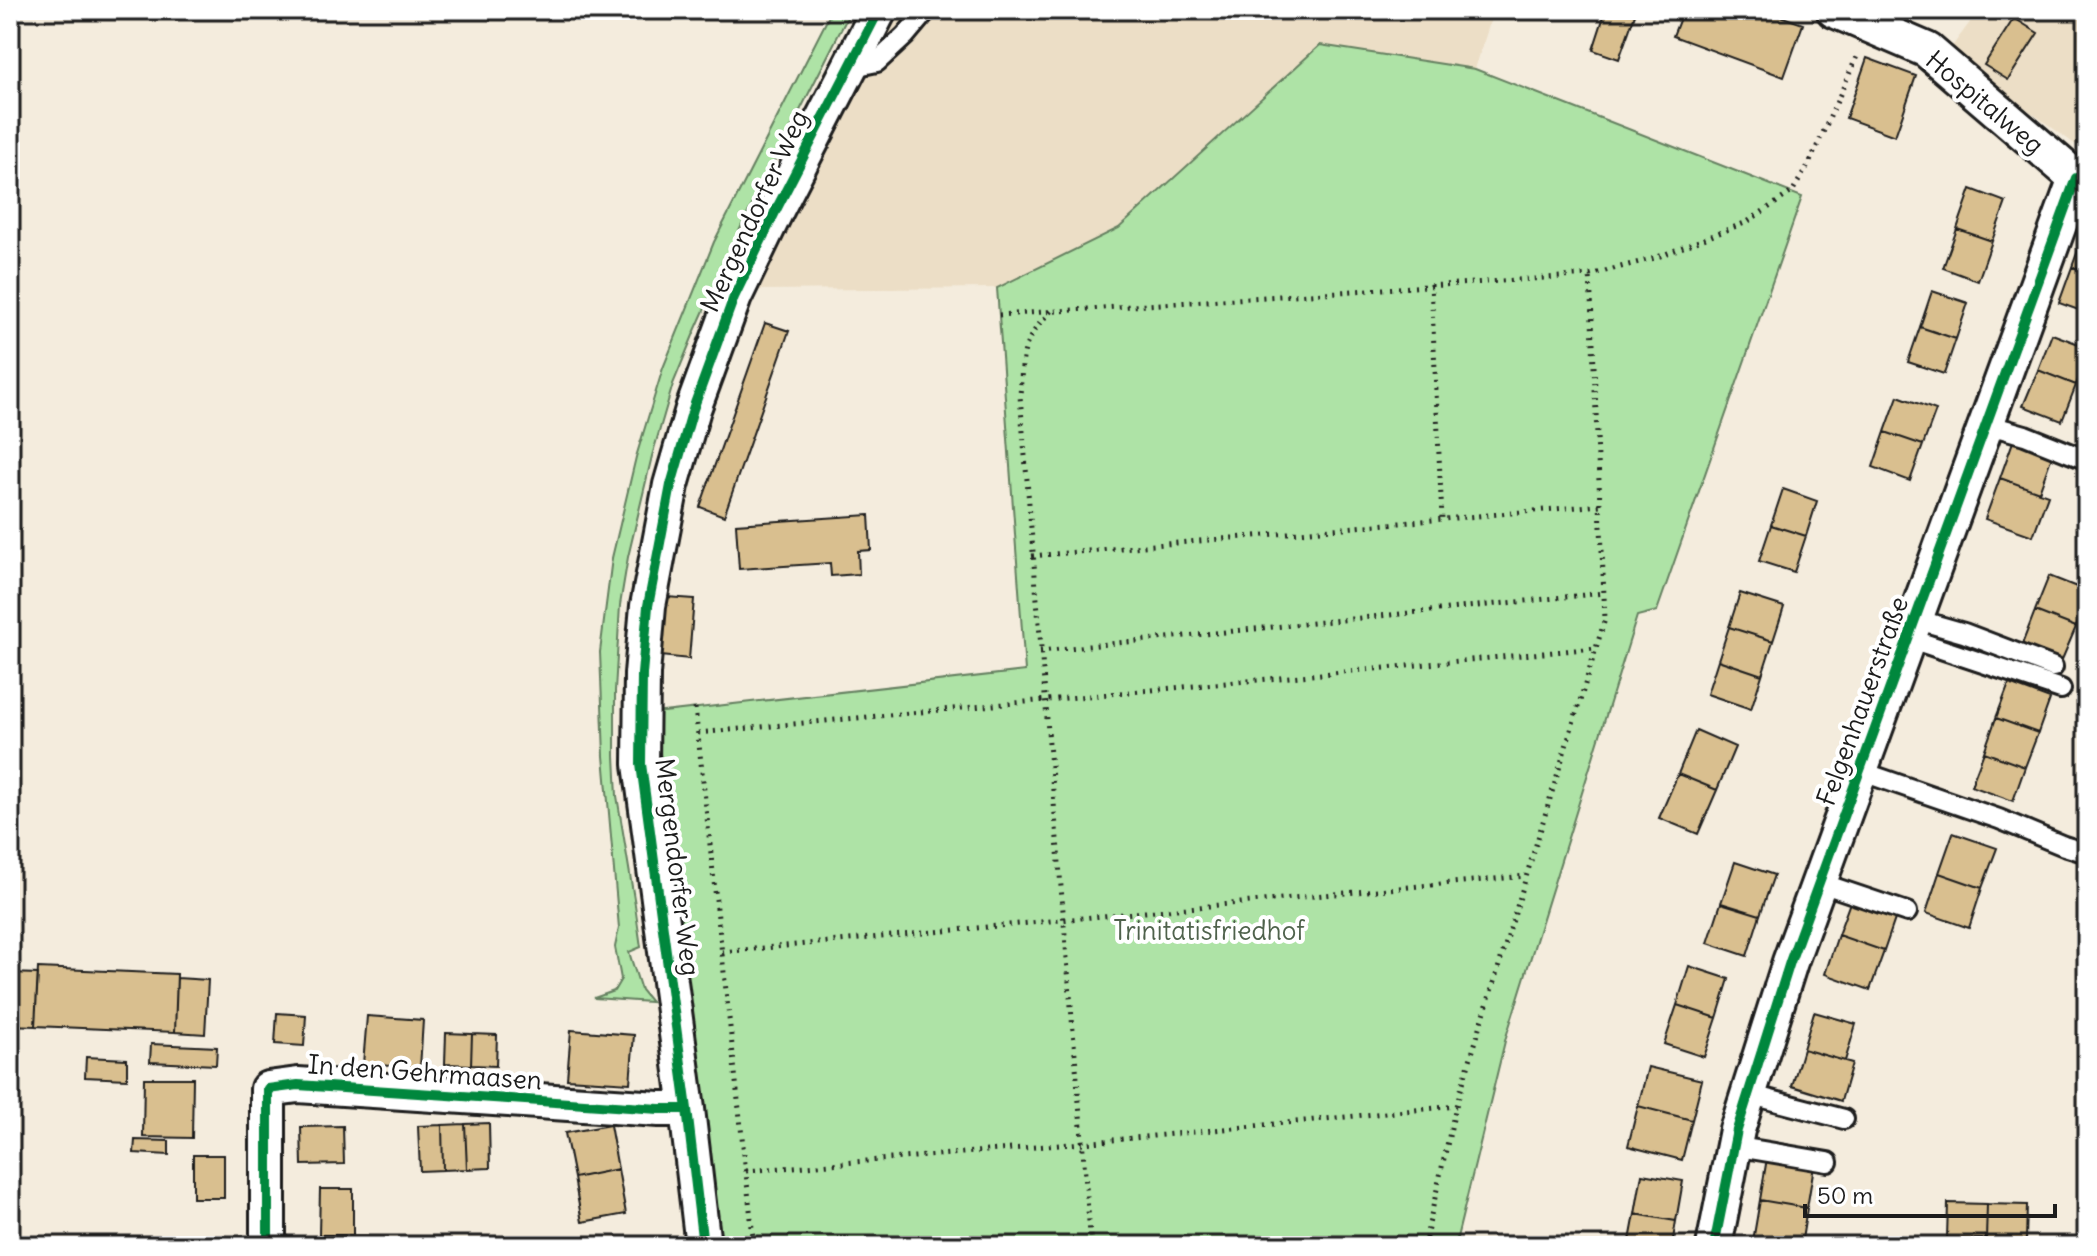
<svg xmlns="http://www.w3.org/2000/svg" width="2097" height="1256" font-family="Delius,sans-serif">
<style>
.built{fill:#ecdec6}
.green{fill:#aee3a6;stroke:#658061;stroke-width:2}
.building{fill:#d9bf8f;stroke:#1c1c1c;stroke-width:2}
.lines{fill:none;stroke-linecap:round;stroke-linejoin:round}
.service-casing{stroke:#1c1c1c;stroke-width:24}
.minor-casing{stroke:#1c1c1c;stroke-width:40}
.path{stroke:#1c1c1c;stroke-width:5;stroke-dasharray:2 6;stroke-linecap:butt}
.service{stroke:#fff;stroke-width:18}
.minor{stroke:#fff;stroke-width:34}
.cycleway-casing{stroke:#fff;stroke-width:15}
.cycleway{stroke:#00873e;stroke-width:10}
.labels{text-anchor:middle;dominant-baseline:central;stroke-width:8;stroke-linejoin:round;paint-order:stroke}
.street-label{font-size:26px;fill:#1c1c1c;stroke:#fff}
.park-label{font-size:26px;fill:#4f624c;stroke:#fff}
</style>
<rect width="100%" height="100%" fill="#f4ecdd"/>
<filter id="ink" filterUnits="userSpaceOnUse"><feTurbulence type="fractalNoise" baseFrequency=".0125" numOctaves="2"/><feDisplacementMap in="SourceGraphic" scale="16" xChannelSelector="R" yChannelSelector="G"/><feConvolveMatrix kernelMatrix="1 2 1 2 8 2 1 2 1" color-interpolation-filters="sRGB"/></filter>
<g filter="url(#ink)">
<path class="built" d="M898,10h596l-19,59 -155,-24 -201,183 -122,60 -241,2z
M1979,10h108v143l-139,-101z"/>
<path class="green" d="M832,10h19l-110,217 -47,106 -21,51 -21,72 -24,101 -8,48 -5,86v65l2,40 18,109 6,42 -12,5 12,38 10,12 -57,-4 20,-7 7,-12 -6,-32 4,-19 -15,-172 -4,-104 12,-94 24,-101 27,-89 51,-126z
M1320,45l155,24 327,128 -145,414 -20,5 -131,421 -51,209h-733l-67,-533 370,-42 -28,-383 122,-60z"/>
<path class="building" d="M1606,10h19l10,4 -16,45 -26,-9z
M1683,10h80l40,14 -19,53 -111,-41z
M2014,18l24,15 -30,47 -24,-15z
M1867,58l49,18 -21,60 -49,-18z
M1971,189l35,13 -14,39 -35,-12z
M1957,229l35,12 -14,40 -35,-13z
M2085,231h2v41l-15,-5z
M2072,267l15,5v41l-28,-10z
M1932,291l36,12 -12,36 -36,-12z
M765,323l24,8 -65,185 -24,-9z
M1920,327l36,12 -12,35 -36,-12z
M2052,334l35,13v11l-11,27 -38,-15z
M2038,370l38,15 -14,36 -39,-15z
M1898,396l38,14 -13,35 -38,-13z
M1885,432l38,13 -13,36 -37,-14z
M2015,436l39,14 -15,42 -39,-14z
M2000,478l48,17 -15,41 -48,-17z
M1783,489l34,12 -11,35 -35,-11z
M869,515l2,35 -13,1 1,23 -28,2 -1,-13 -91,6 -3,-45z
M1771,525l35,11 -12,36 -35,-11z
M2049,576l38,15v6l-11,30 -41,-16z
M1740,593l44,14 -11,34 -44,-14z
M666,597l28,2 -5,60 -28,-3z
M2035,611l41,16 -15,35 -40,-15z
M1729,627l44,14 -11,34 -44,-15z
M1718,660l44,15 -11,34 -44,-15z
M2009,684l41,15 -12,34 -42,-15z
M1996,718l42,15 -13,34 -41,-15z
M1696,730l39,17 -18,43 -39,-16z
M1984,752l41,15 -12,34 -42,-15z
M1678,774l39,16 -19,44 -39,-16z
M1953,833l44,15 -15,40 -43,-15z
M1735,862l39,13 -14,40 -39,-12z
M1939,873l43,15 -13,40 -43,-15z
M1852,897l45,16 -13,38 -46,-16z
M1721,903l39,12 -13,41 -39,-13z
M1838,935l46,16 -14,39 -45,-16z
M1689,966l40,13 -12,39 -40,-13z
M38,968l139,6 -2,58 -140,-6z
M10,973l28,1 -3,52 -25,-1z
M177,978l31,2 -3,54 -30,-2z
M1677,1005l40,13 -13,39 -40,-13z
M1814,1012l42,12 -11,37 -42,-12z
M277,1013l29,2 -2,31 -29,-2z
M367,1016l56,4 -3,48 -57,-4z
M571,1030l63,5 -4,48 -63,-4z
M446,1033l26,1 -1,31 -26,-1z
M472,1034l25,1 -1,31 -25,-1z
M151,1044l66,3 -1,18 -66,-3z
M1803,1049l49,14 -11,38 -49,-15z
M86,1057l41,2v20l-42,-2z
M1648,1067l54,13 -10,40 -54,-14z
M144,1078h49l-1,60 -49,-1z
M1638,1106l54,14 -10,40 -54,-14z
M489,1123l1,45 -23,1 -2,-45z
M465,1124l2,45 -24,1 -1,-45z
M442,1125l1,45 -23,1 -2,-45z
M610,1125l8,44 -44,9 -9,-45z
M343,1126l1,38 -42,1 -1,-38z
M135,1140l34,1v14l-35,-2z
M193,1155h31v43h-31z
M1767,1158l47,8 -7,42 -47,-8z
M618,1169l8,45 -44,8 -8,-44z
M1642,1174l41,7 -7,40 -41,-7z
M320,1189h33v46h-34z
M1760,1200l47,8 -6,38h-22l-26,-5z
M1948,1203l39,1 -1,35 -39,-1z
M1987,1204l40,1 -1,35 -40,-1z
M1635,1214l41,7 -4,25h-43z
M167,1236l1,10h-49l-1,-8z"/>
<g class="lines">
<g class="service-casing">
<path id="service" d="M848,68l29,-6 28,-26 22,-26
M1986,424l39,11 62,25
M1915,619l49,14 89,34
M1908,638l153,51
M1860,771l139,48 65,27 23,7
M1818,882l89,30
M1748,1094l96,25
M1733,1146l95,16"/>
</g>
<g class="minor-casing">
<path id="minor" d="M1834,10l93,40 149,128 11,3
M268,1246v-157l30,-4 361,24h28
M703,1246l-16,-137 -46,-345 1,-90 6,-68 23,-121 22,-76 41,-112 43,-89 102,-198
M1714,1246l23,-116 53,-168 286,-784"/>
</g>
<path class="path" d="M1431,284l11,235
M1051,311c-31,32 -28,43 -31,85l71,850
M999,315l591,-40 65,-17 92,-36 45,-30 17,-28 49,-110
M1032,556l568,-51
M1040,651l564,-58
M695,708l59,538
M698,733l898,-85
M722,952l804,-76
M746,1171l337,-28 373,-37
M1424,1246l32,-140 149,-487 -15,-344"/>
<use href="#service" class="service"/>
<use href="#minor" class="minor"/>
<g class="cycleway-casing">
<path id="cycleway" d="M268,1246v-157l30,-4 361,24h28
M703,1246l-16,-137 -46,-345 1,-90 6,-68 23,-121 22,-76 41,-112 43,-89 102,-198
M1714,1246l23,-116 53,-168 286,-784"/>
</g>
<use href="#cycleway" class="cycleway"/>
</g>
</g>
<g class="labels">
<g class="street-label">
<text transform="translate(1985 102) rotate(40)">Hospitalweg</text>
<text transform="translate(754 211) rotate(-65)">Mergendorfer Weg</text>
<text transform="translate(1862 701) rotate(-70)">Felgenhauerstraße</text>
<text transform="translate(678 867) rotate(83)">Mergendorfer Weg</text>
<text transform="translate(425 1072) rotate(4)">In den Gehrmaasen</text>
</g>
<g class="park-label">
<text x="1209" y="930">Trinitatisfriedhof</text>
</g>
</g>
<rect width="2097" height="1256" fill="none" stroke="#fff" stroke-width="40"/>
<rect x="20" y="20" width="2057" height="1216" fill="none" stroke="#1c1c1c" stroke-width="3" filter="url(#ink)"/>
<path d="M1805 1204v12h250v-12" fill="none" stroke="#1c1c1c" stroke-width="4"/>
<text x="1817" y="1204" font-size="24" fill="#1c1c1c" stroke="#ffffff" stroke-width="6" paint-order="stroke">50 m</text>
</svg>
